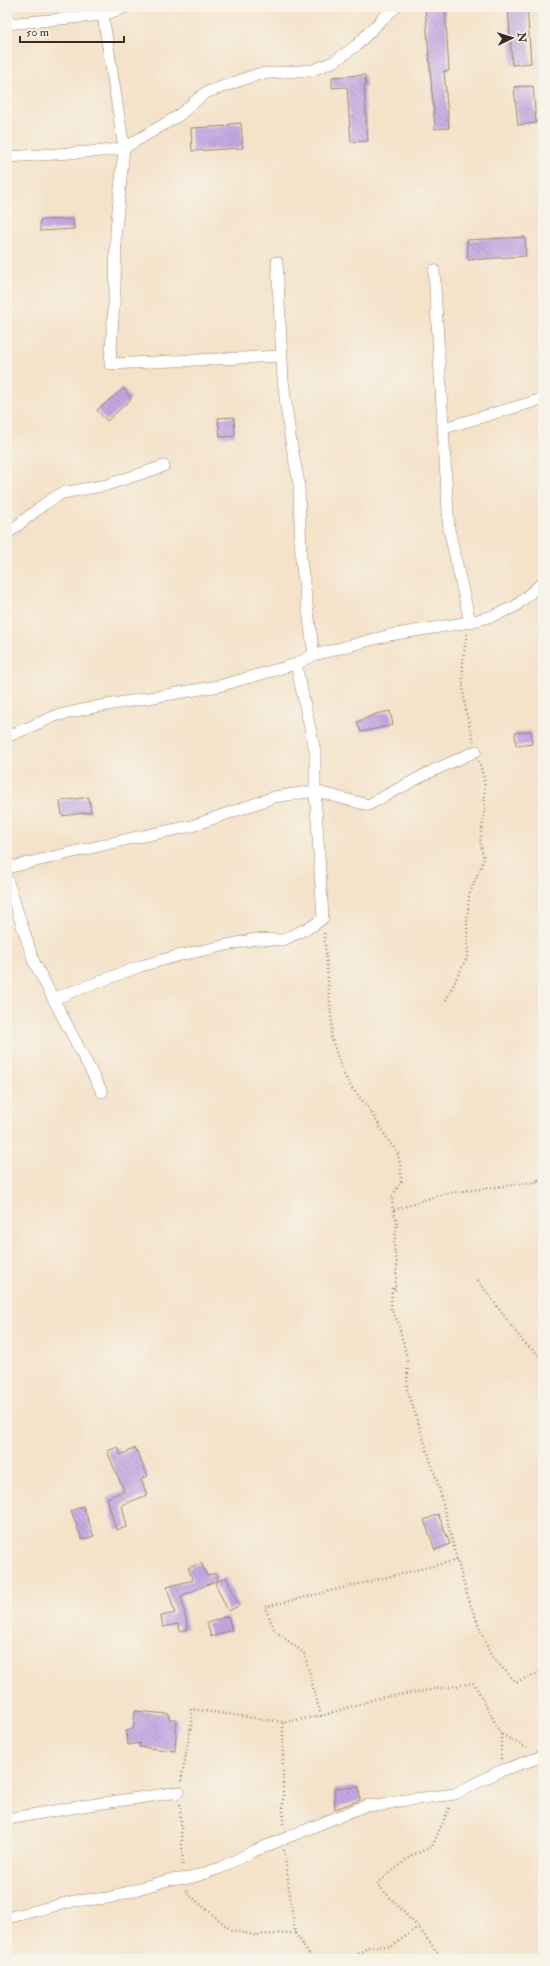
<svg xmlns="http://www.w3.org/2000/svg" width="550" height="1966" font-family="'IM FELL Double Pica',serif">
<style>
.building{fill:url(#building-back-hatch)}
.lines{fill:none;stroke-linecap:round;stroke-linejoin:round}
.street-casing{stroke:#988674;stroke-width:12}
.path{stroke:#988674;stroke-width:2.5;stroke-dasharray:1 3;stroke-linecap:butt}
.street{stroke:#fff;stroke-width:11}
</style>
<defs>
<pattern id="building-back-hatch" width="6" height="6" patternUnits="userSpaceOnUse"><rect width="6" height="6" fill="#c4a8e2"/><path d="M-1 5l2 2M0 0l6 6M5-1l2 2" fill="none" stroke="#a089b7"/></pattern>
</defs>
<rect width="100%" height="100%" fill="#f7f3e8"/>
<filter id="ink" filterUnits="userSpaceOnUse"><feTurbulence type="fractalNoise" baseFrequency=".025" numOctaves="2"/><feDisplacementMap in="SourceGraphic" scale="8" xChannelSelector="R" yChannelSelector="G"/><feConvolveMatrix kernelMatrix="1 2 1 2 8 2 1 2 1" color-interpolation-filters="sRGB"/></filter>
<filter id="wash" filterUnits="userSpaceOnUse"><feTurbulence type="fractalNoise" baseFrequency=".012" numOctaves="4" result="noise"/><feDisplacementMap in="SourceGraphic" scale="16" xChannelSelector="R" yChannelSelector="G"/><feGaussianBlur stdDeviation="0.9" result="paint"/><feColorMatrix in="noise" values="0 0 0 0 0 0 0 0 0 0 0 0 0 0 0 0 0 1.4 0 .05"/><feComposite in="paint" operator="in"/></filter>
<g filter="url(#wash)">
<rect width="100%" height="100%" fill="#f4e2c9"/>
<g id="blocks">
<path class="building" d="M425,7h20l4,64h-5l5,57 -14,1z
M508,7h19l4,56 -19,2z
M365,75l1,11h-2l4,55 -17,1 -4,-55 -15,1v-11z
M533,86l3,37 -18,2 -4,-38z
M241,123l2,25 -51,3 -1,-23 38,-2v-2z
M73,219l1,10 -34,2v-11z
M525,237l1,19 -58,4 -1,-20z
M124,388l7,11 -24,22 -10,-11z
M234,417l1,19 -15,1 -2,-19z
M390,711l3,14 -32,7 -4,-10 19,-8z
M531,731l1,13 -16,2 -1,-13z
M89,797l2,15 -29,4 -2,-15z
M118,1447l3,8 14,-7 13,28 -7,3 6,16 -25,10 5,22 -11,3 -9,-32 17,-7 -17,-40z
M83,1506l11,30 -12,4 -11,-29z
M438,1514l12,30 -15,6 -11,-30z
M201,1563l6,13 9,-3 2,7 -37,16 7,33 -8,2 -2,-7 -15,3 -2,-11 14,-3 -8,-26 26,-7 -5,-12z
M226,1577l13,29 -11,5 -13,-28z
M228,1616l4,14 -21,7 -4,-14z
M135,1711l34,3v5h8l-2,32 -36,-4 1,-4 -12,2 -2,-14 7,-2z
M359,1787l1,13 -25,9 -1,-21z"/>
</g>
</g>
<g filter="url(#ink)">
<use href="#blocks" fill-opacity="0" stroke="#988674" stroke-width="1"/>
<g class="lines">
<g class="street-casing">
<path id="street" d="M103,15l21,133 -8,82 -1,58 -5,76 171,-8
M7,24l96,-9 24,-8
M7,157l96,-6 21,-3 54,-32 27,-23 53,-19 55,-4 22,-9 22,-16 26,-27 13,-11
M277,262l6,118 7,56 9,48 2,76 13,95
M434,270l15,259 21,93
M444,428l99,-29
M7,534l36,-29 19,-12 45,-8 57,-19
M7,737l48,-21 40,-9 124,-21 77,-22 18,-9 76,-20 80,-13 23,-6 23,-10 27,-24
M7,868l126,-30 59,-12 82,-29 41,-6 53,14 60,-32 48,-22
M7,879l27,83 68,130
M53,999l88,-33 36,-10 78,-17 28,1 31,-15 9,-7 -8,-127v-40l-19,-87
M7,1819l76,-13 96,-14
M7,1918l67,-17 34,-3 60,-18 22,-2 30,-10 34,-17 113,-46 12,1 20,-5 56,-7 45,-23 43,-15"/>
</g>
<path class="path" d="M467,634c-8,39 -5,69 7,107
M324,933l8,93 -1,11 12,36 8,14 17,20 22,36 7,8 4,17v14l-8,13 -1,11 5,16 -3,25 3,17 -2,27 -2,-4
M446,1000l22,-45 -1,-30 2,-30 15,-36 -4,-17 5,-33 -1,-30 -5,-18
M537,1181l6,-1
M394,1210l48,-16 93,-12 8,-5
M478,1280l46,63 19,15
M392,1288l-1,21 7,13 10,40 -1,27 31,95 19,76
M321,1716l-17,-63 -29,-22 -10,-24 192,-47 12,41 22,55 25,26 27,-11
M501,1759v-25
M181,1781l11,-60 -1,-12 92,13 38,-6 58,-18 95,-15 27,51 26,14
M180,1804l3,63
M283,1828v-106
M284,1850l11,83 17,26
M187,1890v3l44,37 23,5 41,-2
M352,1959l16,-12 25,-1 25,-19
M442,1959l-24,-32 -41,-43 35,-29 20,-8 18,-41"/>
<use href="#street" class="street"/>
</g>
</g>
<rect width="550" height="1966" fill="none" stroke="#f7f3e8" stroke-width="24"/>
<g transform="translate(512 38) rotate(86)" stroke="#f7f3e8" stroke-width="3" paint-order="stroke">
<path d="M0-3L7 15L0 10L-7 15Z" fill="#3b2a1e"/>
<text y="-6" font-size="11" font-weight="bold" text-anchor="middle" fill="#3b2a1e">N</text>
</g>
<path d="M20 36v6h104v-6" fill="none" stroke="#3b2a1e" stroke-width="2"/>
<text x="26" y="36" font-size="12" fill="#3b2a1e" stroke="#f7f3e8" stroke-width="3" paint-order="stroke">50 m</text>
</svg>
